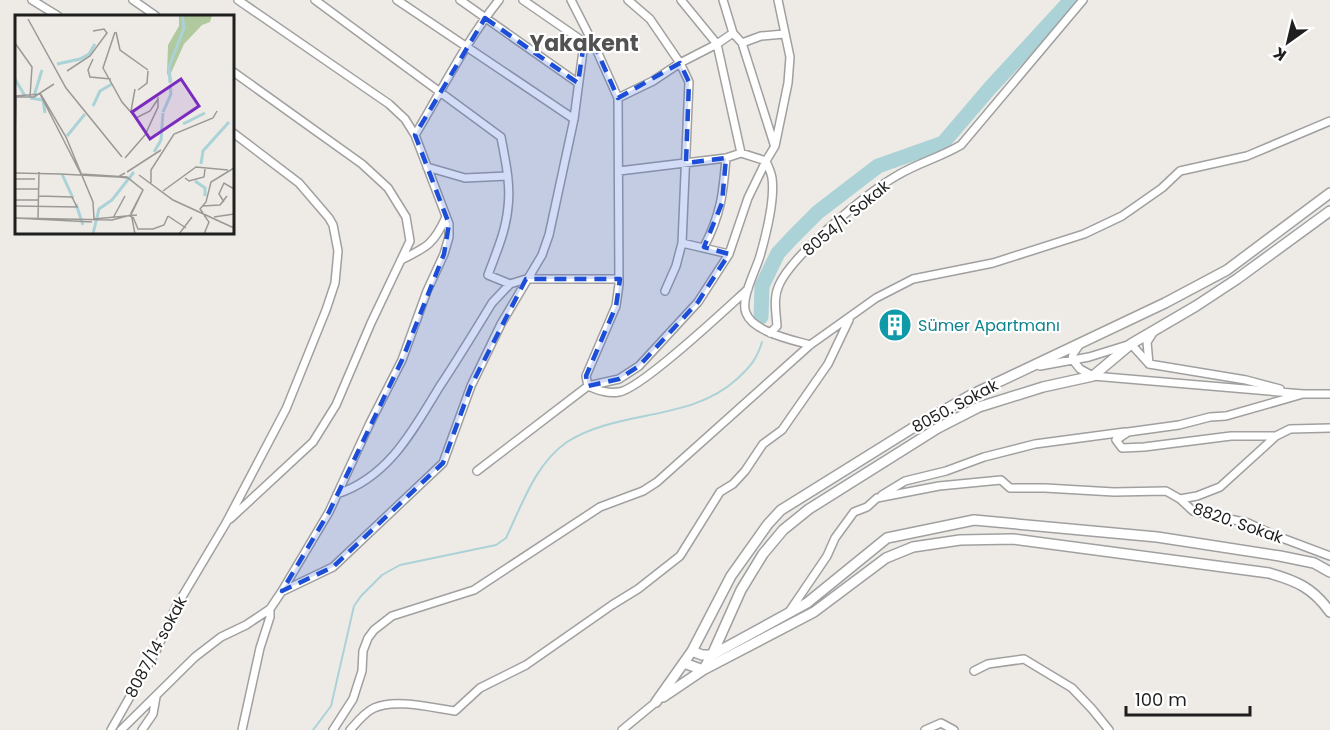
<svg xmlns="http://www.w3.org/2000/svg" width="1330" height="730" font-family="Poppins,sans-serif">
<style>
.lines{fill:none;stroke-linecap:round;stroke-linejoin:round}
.stream{stroke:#abd2d7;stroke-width:2}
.river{stroke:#abd2d7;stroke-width:15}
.minor-casing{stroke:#a0a0a0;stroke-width:10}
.tertiary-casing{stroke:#a0a0a0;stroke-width:12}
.minor{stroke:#fff;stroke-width:7}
.tertiary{stroke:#fff;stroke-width:9}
.marked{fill:#1d4ed8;fill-opacity:0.2;stroke:#1d4ed8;stroke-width:4.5;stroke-dasharray:12 8;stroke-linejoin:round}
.labels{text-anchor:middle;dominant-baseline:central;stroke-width:4.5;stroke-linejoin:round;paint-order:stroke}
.street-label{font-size:16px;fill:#1f1f1f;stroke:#fff}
.culture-label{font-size:16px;fill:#0d838f;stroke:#fff;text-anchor:start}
.district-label{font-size:22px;font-weight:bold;fill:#525252;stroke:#fff}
.inset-river{fill:none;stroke:#abd2d7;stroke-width:3}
.inset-road{fill:none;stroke:#9b9996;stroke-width:1.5}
.view{fill:#7b2cbf;fill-opacity:0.15;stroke:#7b2cbf;stroke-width:3}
.inset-edge{fill:none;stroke:#1f1f1f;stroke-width:3}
</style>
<rect width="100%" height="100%" fill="#eeebe6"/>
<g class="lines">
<path class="stream" d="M313,730l18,-24 23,-100 7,-10 21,-21 18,-10 96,-20 10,-7c16,-33 29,-74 61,-96 52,-33 123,-20 170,-63 13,-12 20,-20 25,-37"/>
<path class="river" d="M761,317l1,-31 16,-33 14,-15 26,-26 60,-46 65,-23 47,-55 81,-88"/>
<g class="minor-casing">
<path id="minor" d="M32,0l26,16
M133,0l23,16
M315,0l186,137c4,22 10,47 7,70 -2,24 -12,46 -20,68l22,9 16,-5h93
M397,0l177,119
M460,0l118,83
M523,0l74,51 21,47 1,186 -3,22 -30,70 2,10c10,4 19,8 31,6 22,-3 108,-84 129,-103
M571,0l26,51
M628,0l22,19 30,44 9,19 -7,161 -6,23 -11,25
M681,0l36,44 24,109
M723,0l10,33 9,10 32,101
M778,0l12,57 -2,26 -13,63 -9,15c2,5 5,11 6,17 3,21 -6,57 -12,78 -4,14 -20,43 -14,57 7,19 47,27 64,32
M742,43l19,-7 23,-2
M618,98l35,-17 27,-18 37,-19 16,-11
M415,135c27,-45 51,-94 84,-135
M427,167l38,11 42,-2
M682,243l47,11
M704,247c17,-33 19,-53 22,-89
M401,260c26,-13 33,-16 45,-43
M1154,331l-7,11 2,22 97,16 34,9
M770,333l7,-7c-1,-15 -4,-28 2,-41 14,-31 89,-93 119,-110 20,-12 43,-18 63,-30l122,-145
M1080,344l-7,10 -1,5 8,10 13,7 210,18h27
M1040,366l49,-9 42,-13 18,20
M1276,436h-45l-87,11 -22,1 -6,-8 12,-8 51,-7 31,-8 16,-1 77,-22
M477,471l111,-85 31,-7 20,-13 59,-64 31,-48 19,-56 18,-37 -25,-8 -15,5 -107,13
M337,494c52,-17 76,-64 103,-108 18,-27 35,-55 52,-83l18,-19
M882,495l23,-14 41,-10 38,-14 51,-13 90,-12
M1180,499l13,12 55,12 26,12 56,21
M230,519l83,-77 23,-37 35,-82 39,-82 -4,-24 -18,-29 -26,-24 -130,-93
M283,591l50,-24 110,-104 28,-77 30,-62 41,-69 7,-20 25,-116 10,-76
M789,612l38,-56 8,-18 19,-26 13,-5 10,-9 62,-12 62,-6 9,8h35l69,4 52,-1 14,8 17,-3 23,-9 56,-51 14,-7 40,-1
M974,671l14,-7 36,-5 48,29 20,21 17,21
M111,730l45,-79 20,-44 50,-84 60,-114 40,-99 9,-27 3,-32 -5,-26 -4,-7 -30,-35 -67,-51
M121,730l74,-73 26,-20 25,-12 24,-16 12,-18 47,-79 41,-89 32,-63 25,-69 17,-37 5,-17v-13l-34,-89 -10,-16 -16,-15 -151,-104
M142,730l11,-16 3,-17
M242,730l18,-82 10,-31v-8
M333,730l20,-31 9,-28 1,-20 5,-13 6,-8 18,-14 82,-26 126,-83 43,-16 14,-9 153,-137 66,-47 37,-19 80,-16 91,-29 38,-18 40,-28 18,-17 67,-15 83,-35
M350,730c7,-8 15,-18 24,-22 21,-10 59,0 81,3l25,-23 46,-23 86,-60 26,-16 42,-33 40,-64 13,-8 12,-13 18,-27 19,-14 46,-66 21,-44
M622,730l34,-28
M925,730l16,-7 13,7"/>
</g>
<g class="tertiary-casing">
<path id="tertiary" d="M692,651l10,4h10l95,-52 80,-65 87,-18 183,17 123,19 34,7 16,9
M684,663l19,7 9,-15 29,-65 22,-36 20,-24 26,-21 129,-81 41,-21 64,-20 50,-11 38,-32 65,-38 41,-27 93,-68
M663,697l40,-27 111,-58 72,-54 27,-11 47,-7 53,-1 256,34c28,8 44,15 61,39
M656,702l36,-51 39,-75 37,-52 13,-14 130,-81 60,-34 194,-92 62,-33 103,-77"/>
</g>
<use href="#minor" class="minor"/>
<use href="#tertiary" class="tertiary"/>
</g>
<path class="marked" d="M485,18l93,65 6,-40 13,8 21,47 62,-35 9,19 -3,81 40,-5 -4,45 -18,44 25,7 -31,48 -59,64 -20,13 -31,7 -2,-10 30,-70 4,-27h-94l-55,107 -28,77 -110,104 -51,24 47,-79 73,-152 42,-106 5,-30 -34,-89z"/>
<defs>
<g id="building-disc" transform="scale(1.725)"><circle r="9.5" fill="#0f9aa8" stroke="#fff"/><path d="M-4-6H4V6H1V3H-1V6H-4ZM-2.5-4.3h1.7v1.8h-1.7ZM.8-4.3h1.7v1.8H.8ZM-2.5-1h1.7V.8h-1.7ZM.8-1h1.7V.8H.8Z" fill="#fff"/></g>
</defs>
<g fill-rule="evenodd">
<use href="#building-disc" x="895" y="325"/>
</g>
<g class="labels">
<g class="street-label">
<text transform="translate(846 218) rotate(-40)">8054/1. Sokak</text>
<text transform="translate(955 406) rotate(-28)">8050. Sokak</text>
<text transform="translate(1238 523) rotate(19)">8820. Sokak</text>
<text transform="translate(156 647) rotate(-62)">8087/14 sokak</text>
</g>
<g class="culture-label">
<text x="918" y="325">Sümer Apartmanı</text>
</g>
<g class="district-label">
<text x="584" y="43">Yakakent</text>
</g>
</g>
<g transform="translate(15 15)">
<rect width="219" height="219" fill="#eeebe6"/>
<path d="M164,0h33l-2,7 -8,3 -18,19 -13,29 1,10 -5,-9 1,-29 11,-19z" fill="#b0c99f"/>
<path class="inset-river" d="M42,49l23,-5 9,-5 6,-10M0,64l10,17M155,68l-1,-16 15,-39 -2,-13M19,81l8,-26M15,83l13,2 2,13M78,91l7,-15 12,-7M148,97l8,-18 -1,-9M168,109l22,-11M52,121l18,-22M139,137l7,-12 2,-27M186,149l2,-13 26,-29M47,159l11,24M180,166l10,7v8M61,189l7,21M78,219l6,-25 13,-9 22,-28"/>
<path class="inset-road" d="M13,4l38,69 56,69M100,17l-12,36 19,34 14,16 14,-7 8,-12M101,17l4,18 28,20M0,28l17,24 -2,30M78,44l-5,11 2,7 21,2M52,56l23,-15 17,-23 -3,-4 -11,2M123,75l9,-7 1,-12M25,78l26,44 27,65 1,17 43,-4M0,81l25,-2 41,80 46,3 16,13 -12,23 4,21M0,81v49M0,82h19l20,-13M116,96l4,-22M0,122l1,-40M110,143l20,-23 13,-28v-10M112,157l34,-22M0,158l45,1M45,159l58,3 7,-4M124,160l34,25 61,28M104,162l9,1 15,12 -13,27M170,163l4,3 15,-4 1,-8M0,164h20M136,168v-13l23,-36 39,-16 4,-7M0,174h24M148,176l33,-24 32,3M0,185h23M209,187l-5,-8 5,-11 10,6M0,191l62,1 -5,-10 -33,-1M187,191l18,-1 7,-9M188,198l-3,-4 6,-7 5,-20 23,-14M153,201l18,12M118,202l5,12h15l11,-4 4,-9M199,202l20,-3M0,203l77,4M0,203l97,2 19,-5M98,203l12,-22M23,204l1,-47M164,219l13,-17M189,219l5,-12 -5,-7"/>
<path class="view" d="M166,64l18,27 -49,33 -18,-27z"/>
<rect width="219" height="219" class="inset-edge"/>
</g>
<g transform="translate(1288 42) rotate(214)" stroke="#ffffff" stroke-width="4.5" paint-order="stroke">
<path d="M0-4.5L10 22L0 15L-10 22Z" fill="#1f1f1f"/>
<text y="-9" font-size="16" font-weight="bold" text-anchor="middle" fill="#1f1f1f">K</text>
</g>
<path d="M1126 706v9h124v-9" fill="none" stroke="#1f1f1f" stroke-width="3"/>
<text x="1135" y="706" font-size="18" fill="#1f1f1f" stroke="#ffffff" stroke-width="4.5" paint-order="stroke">100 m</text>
</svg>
